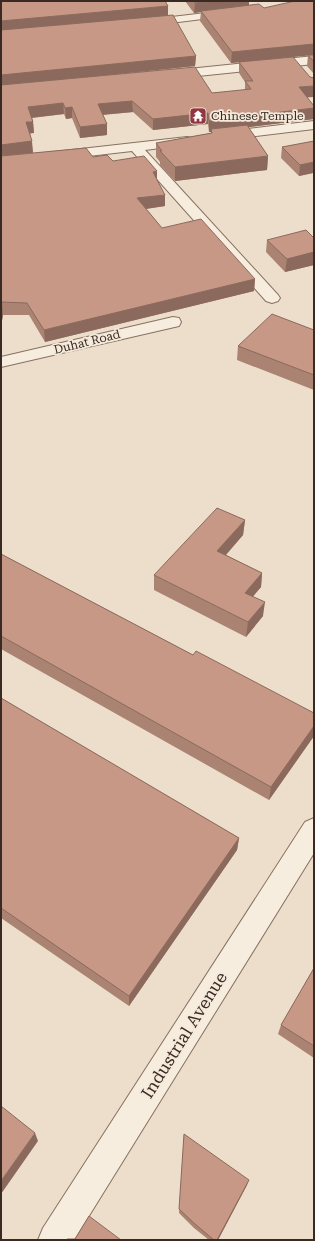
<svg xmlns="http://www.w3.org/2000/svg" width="315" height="1241" font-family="'Roboto Serif',serif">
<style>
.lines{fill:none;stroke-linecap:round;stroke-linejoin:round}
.minor-casing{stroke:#877161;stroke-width:2}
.minor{fill:#f7edde;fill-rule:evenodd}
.wall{fill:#aa8372}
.shaded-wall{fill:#8b6a5d}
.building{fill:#c69885;stroke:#8b6a5d}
.labels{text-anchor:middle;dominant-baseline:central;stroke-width:3.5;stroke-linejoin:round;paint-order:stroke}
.far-poi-label{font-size:12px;fill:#392b23;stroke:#f4e9da;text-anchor:start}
.far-street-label{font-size:12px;fill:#392b23;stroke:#f4e9da}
.near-street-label{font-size:17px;fill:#392b23;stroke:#f4e9da}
</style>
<rect width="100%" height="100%" fill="#ecdecb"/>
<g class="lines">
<g class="minor-casing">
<path id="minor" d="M231,10l4,1 1,2 -1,2 -89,11 -6,-3 6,-3z
M314,56v8l-145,15 -4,-1 -2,-3 2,-3 4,-1z
M314,121v8l-91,11 -5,-1 -2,-3 2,-3 5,-1z
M187,137l5,1 2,3 -2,3 -47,6 133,145 2,3 -2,3 -6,2 -6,-2 -134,-150 -131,15v-8z
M173,317l6,1 2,4 -2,4 -178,41v-10z
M314,818v35l-240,387h-36l5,-12 262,-406z"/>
</g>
<use href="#minor" class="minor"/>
</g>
<path class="wall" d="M1,1l167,5v9l28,41 -1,10 -75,8 92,19 33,-3v-8l-6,-9v-11l75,35h-7l7,9v13l-66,8 20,29 -1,14 -92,11 -15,-16v-3l-4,-5v-14l55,-10v-1h-2l-1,-8 -55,6 -20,-18 -30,3 4,20 -27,3 -8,-20 -6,1 -2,-5 -32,4 1,4 1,11h-4l3,20 -14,1 74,3 20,4 44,19 8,26 -19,3 16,19 93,51 -1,12 -209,51 -16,-27h-26l-2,11z
M185,1h64v4l15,3 50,-7v73l-7,-8 1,-11 -77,8 -31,-42 1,-9 -7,1z
M314,141v33l-1,-1 -14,3 -18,-18 1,-11z
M314,238v27l-29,7 -19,-20 1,-12z
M314,330v60l-77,-30 1,-14z
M245,520l-2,15 -17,20 36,18 -1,14 -8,9 10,20 -17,21 -92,-47v-15z
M1,554l192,101 121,58v23l-45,64 -268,-151z
M1,698l238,140 -2,12 -108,156 -128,-88z
M314,968v90l-36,-24 3,-9z
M184,1134l63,51 -29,55h-9l-15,-12 -15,-15z"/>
<path class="shaded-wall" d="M211,1h38v5l-48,5v1l-7,1 1,-10z
M168,6v10l-167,16v-11z
M314,44v11l-83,8 1,-11z
M196,56l-1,10 -194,20v-11z
M314,86v11l-16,1 1,-11z
M132,101l1,11 -34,3 -1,-11z
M63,103l1,11 -35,4 -1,-11z
M72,107v11l-6,1 -1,-11z
M314,108v11l-103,13v-3v3h-2v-11z
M208,113v11l-55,6v-11z
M26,122h7l1,11 -7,1z
M107,124v11l-27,3v-11z
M32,141l1,12 -32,3v-11z
M268,156l-1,14 -92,11v-14z
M314,162l-1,11 -14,3 1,-11z
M157,171v12l-4,-11z
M165,195v11l-27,4 -1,-12z
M314,252v13l-29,7 2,-13z
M255,279l-1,12 -209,51 -1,-12z
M2,302l1,13 -2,11v-20z
M245,520l-2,15 -27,31 1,-15z
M262,573l-1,14 -17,20 1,-14z
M265,602l-2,14 -17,21 2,-15z
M314,726v10l-45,64 2,-13z
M239,838l-2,12 -108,156v-10z
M35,1133l3,8 -37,53v-13z
M249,1180l-2,5 -29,55h-1z"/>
<path class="building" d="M1,1h164l3,5 -167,15z
M193,1h18l-16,2z
M295,1h19v43l-82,8 -31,-41 58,-7 5,4z
M173,15l23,41 -195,19v-45z
M308,55h6v7z
M293,57l17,20 4,1v8l-15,1 15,19v2l-105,13 -1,-8 -55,6 -21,-18 -34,3 9,20 -27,3 -8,-20 -7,1 -2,-5 -35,4 5,15h-7l6,19 -31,4v-60l194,-18 17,26 39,-4 -6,-8h8l-14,-19z
M247,125l21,31 -93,11 -15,-16h2l-6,-8 56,-10 -1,-4z
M314,141v21l-14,3 -18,-18z
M86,148l7,9 14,-2 6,6 31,-5 13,15 -4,1 12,23 -28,3 25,30 39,-9 54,60 -211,51 -17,-27 -25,-1 -1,4v-150z
M306,230l8,8v14l-27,7 -20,-19z
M272,314l42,16v45l-76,-29z
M217,508l28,12 -28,31 45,22 -17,20 20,9 -17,20 -94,-47z
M1,554l192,101 3,-4 118,62v13l-43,61 -270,-151z
M1,698l238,140 -110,158 -128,-88z
M314,968v78l-33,-21z
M1,1106l34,27 -34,48z
M184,1134l65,46 -32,60h-3l-19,-16 -16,-15z
M89,1216l32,24h-54v-1h8z"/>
<defs>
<g id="temple-square" transform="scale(0.9)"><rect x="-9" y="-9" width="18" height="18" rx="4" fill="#913641" stroke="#f4e9da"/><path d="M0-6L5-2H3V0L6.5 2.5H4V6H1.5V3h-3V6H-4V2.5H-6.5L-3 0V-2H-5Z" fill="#fff"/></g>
</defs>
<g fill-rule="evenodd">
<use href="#temple-square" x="198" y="116"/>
</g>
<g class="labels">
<g class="far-poi-label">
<text x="211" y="116">Chinese Temple</text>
</g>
<g class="far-street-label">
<text transform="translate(87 342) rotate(-14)">Duhat Road</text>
</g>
<g class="near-street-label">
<text transform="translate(184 1035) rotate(-58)">Industrial Avenue</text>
</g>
</g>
<rect width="315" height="1241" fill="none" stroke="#392b23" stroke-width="4"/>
</svg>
